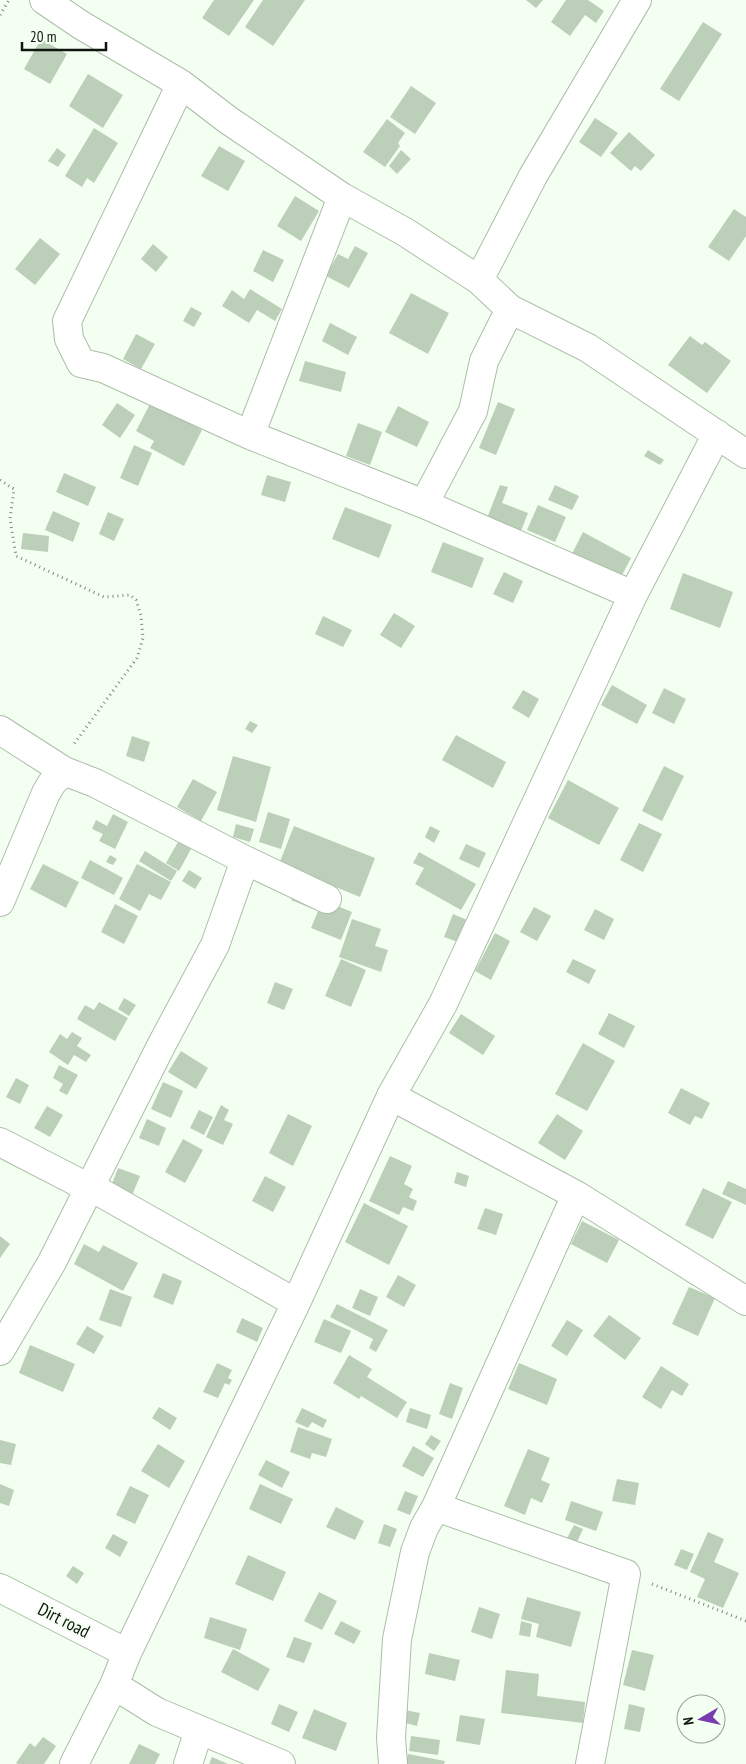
<svg xmlns="http://www.w3.org/2000/svg" width="746" height="1764" font-family="'PT Sans Narrow',sans-serif">
<style>
.building{fill:#bccfb9}
.lines{fill:none;stroke-linecap:round;stroke-linejoin:round}
.street-casing{stroke:#acbea9;stroke-width:30}
.path{stroke:#818a7f;stroke-width:3;stroke-dasharray:1 4;stroke-linecap:butt}
.street{stroke:#fff;stroke-width:28}
.labels{text-anchor:middle;dominant-baseline:central;stroke-width:4;stroke-linejoin:round;paint-order:stroke}
.street-label{font-size:18px;fill:#10160f;stroke:#f3fff1}
</style>
<rect width="100%" height="100%" fill="#f3fff1"/>
<path class="building" d="M214,0h40l-25,36 -27,-18z
M263,0h42l-32,46 -28,-19z
M526,0h17l-7,8z
M566,0h22l16,11 -8,12 -11,-8 -15,21 -19,-14z
M703,22l19,12 -43,67 -19,-12z
M41,39l26,15 -17,30 -26,-15z
M88,74l35,21 -20,33 -34,-22z
M411,86l25,17 -21,31 -25,-17z
M595,118l23,15 -17,24 -22,-15z
M387,119l18,14 -7,10 2,3 -15,21 -22,-15z
M94,128l24,15 -24,40 -7,-5 -5,9 -17,-11z
M629,132l26,23 -14,16 -6,-5 -4,5 -21,-18z
M219,146l26,15 -17,30 -27,-15z
M57,148l9,7 -8,12 -10,-6z
M401,150l10,9 -14,15 -8,-8z
M295,196l24,15 -18,30 -24,-15z
M734,209l12,8v19l-17,25 -21,-14z
M40,238l20,16 -25,31 -20,-16z
M153,244l15,13 -12,15 -15,-13z
M355,246l13,7 -19,35 -23,-12 12,-22 10,5z
M263,250l21,10 -11,22 -20,-11z
M250,289l32,20 -7,12 -18,-11 -8,13 -27,-17 10,-16 12,9z
M411,293l38,20 -21,41 -39,-21z
M191,307l11,6 -8,14 -11,-6z
M330,323l27,14 -9,18 -26,-14z
M136,334l19,10 -14,25 -18,-10z
M690,336l12,9 3,-3 26,19 -24,32 -39,-28z
M305,361l41,11 -5,20 -42,-11z
M151,402l51,28 -18,36 -34,-18 4,-7 -18,-10z
M498,402l17,7 -19,46 -17,-7z
M117,403l18,12 -15,23 -18,-13z
M398,406l31,16 -12,25 -32,-15z
M358,423l24,9 -12,33 -24,-9z
M134,445l18,8 -14,33 -18,-8z
M648,450l16,10 -4,5 -16,-9z
M64,473l32,14 -8,19 -32,-14z
M267,475l24,7 -6,20 -24,-7z
M500,485l8,2 -6,16 26,10 -7,18 -34,-13z
M555,485l24,11 -7,14 -24,-10z
M538,505l28,12 -11,25 -28,-12z
M345,507l47,18 -13,33 -47,-19z
M53,511l27,12 -7,19 -28,-12z
M108,512l16,7 -10,22 -15,-7z
M583,532l48,26 -11,21 -48,-25z
M23,533l26,3 -1,16 -27,-3z
M443,542l41,16 -12,30 -41,-16z
M504,572l19,9 -10,22 -20,-9z
M683,573l50,19 -13,36 -50,-19z
M394,613l21,13 -14,22 -21,-13z
M323,616l29,14 -9,17 -28,-13z
M612,685l35,20 -10,19 -36,-19z
M664,688l22,11 -12,25 -22,-11z
M523,690l16,9 -10,19 -17,-10z
M250,721l8,4 -6,8 -7,-4z
M456,735l50,27 -13,26 -51,-28z
M132,736l18,6 -6,20 -18,-6z
M233,756l38,11 -15,55 -39,-12z
M664,766l20,10 -22,45 -20,-10z
M193,779l24,13 -16,29 -24,-14z
M568,780l51,28 -20,37 -51,-27z
M268,812l22,7 -9,30 -22,-7z
M113,814l15,8 -13,27 -16,-8 4,-7 -11,-5 4,-9 11,6z
M639,823l23,11 -19,38 -23,-12z
M236,824l18,5 -4,13 -17,-5z
M294,826l81,32 -15,39 -81,-33z
M430,826l10,5 -6,12 -9,-6z
M178,842l13,7 -12,22 -13,-8z
M466,844l20,9 -7,15 -20,-9z
M145,851l32,20 -6,10 -32,-20z
M419,852l57,32 -15,26 -46,-26 9,-16 -11,-5z
M110,855l7,4 -4,6 -7,-3z
M90,860l33,18 -9,17 -33,-17z
M43,864l36,18 -13,26 -36,-19z
M137,864l34,18 -10,18 -12,-6 -9,17 -21,-12z
M189,870l13,8 -7,11 -13,-8z
M296,889l56,23 -11,28 -30,-12 7,-17 -27,-11z
M115,904l23,12 -14,28 -23,-12z
M534,907l17,9 -14,25 -17,-9z
M595,909l19,10 -10,21 -20,-10z
M453,914l14,6 -9,22 -14,-5z
M352,919l29,10 -6,17 13,4 -7,22 -42,-15z
M495,933l15,8 -19,39 -16,-9z
M341,959l25,11 -15,37 -26,-11z
M573,959l23,11 -7,14 -23,-12z
M275,982l18,7 -9,21 -17,-7z
M124,998l12,7 -7,11 -11,-7z
M99,1002l29,16 -13,23 -38,-22 8,-14 9,5z
M609,1013l26,13 -11,22 -26,-14z
M461,1014l34,22 -12,19 -34,-22z
M72,1032l10,6 -5,8 14,9 -5,7 -12,-7 -6,10 -19,-13 11,-18 7,5z
M583,1043l32,18 -28,50 -32,-17z
M181,1051l27,17 -12,21 -28,-17z
M59,1065l19,10 -11,20 -8,-4 4,-7 -10,-6z
M16,1078l13,7 -9,19 -14,-7z
M163,1082l20,9 -12,27 -20,-9z
M681,1088l29,15 -8,16 -7,-3 -5,9 -22,-12z
M221,1105l8,5 -5,10 9,4 -10,21 -17,-8z
M47,1106l16,9 -13,22 -16,-9z
M199,1110l14,7 -9,18 -14,-7z
M288,1114l24,12 -19,40 -24,-13z
M557,1114l26,17 -18,29 -27,-17z
M147,1119l19,9 -7,18 -20,-8z
M183,1139l20,11 -18,33 -20,-11z
M390,1156l22,10 -8,18 9,5 -4,8 8,4 -4,10 -10,-4 -4,8 -30,-14z
M118,1168l22,8 -9,22 -21,-9z
M457,1172l12,4 -3,11 -12,-4z
M265,1176l21,11 -13,25 -21,-11z
M728,1181l18,8v16l-24,-11z
M703,1188l29,14 -19,37 -28,-14z
M364,1203l44,23 -19,39 -44,-23z
M485,1208l18,6 -7,21 -19,-6z
M582,1221l37,19 -12,23 -36,-19z
M0,1236l10,8 -10,14z
M84,1244l15,8 4,-7 35,18 -15,28 -49,-27z
M163,1273l19,8 -9,24 -20,-8z
M398,1275l18,10 -12,22 -18,-10z
M689,1287l26,11 -17,38 -26,-12z
M110,1289l22,8 -11,30 -22,-7z
M360,1289l18,8 -8,19 -18,-8z
M337,1304l51,26 -12,22 -7,-4 4,-9 -43,-22z
M609,1315l32,23 -16,22 -32,-24z
M242,1318l21,10 -6,14 -21,-10z
M324,1319l27,12 -10,22 -27,-11z
M567,1320l16,10 -16,26 -16,-10z
M87,1326l17,10 -10,18 -18,-10z
M30,1345l45,19 -12,28 -44,-19z
M349,1355l23,14 -5,8 40,25 -10,16 -36,-22 -2,3 -26,-16z
M217,1363l15,7 -4,8 4,2 -3,5 -4,-2 -7,15 -15,-6z
M519,1363l38,16 -10,26 -39,-16z
M661,1366l28,18 -7,12 -10,-6 -11,19 -19,-12z
M450,1383l13,5 -11,31 -13,-5z
M159,1407l18,11 -7,12 -18,-12z
M302,1408l25,12 -4,8 -11,-6 -4,6 -13,-6z
M410,1408l21,7 -4,14 -21,-7z
M298,1427l34,12 -6,18 -14,-4 -2,6 -20,-7z
M431,1435l10,6 -7,10 -9,-7z
M0,1440l16,4 -5,21 -11,-2z
M158,1444l27,17 -16,27 -28,-17z
M413,1446l21,12 -11,19 -21,-11z
M528,1449l22,9 -9,22 9,4 -8,19 -11,-5 -6,17 -21,-9z
M266,1460l24,12 -8,16 -24,-13z
M617,1479l22,4 -4,22 -23,-4z
M0,1484l14,6 -5,16 -9,-3z
M260,1484l33,15 -12,25 -32,-15z
M130,1486l19,9 -14,29 -19,-9z
M405,1491l13,5 -8,19 -13,-5z
M571,1501l32,11 -7,19 -31,-11z
M336,1507l28,14 -9,19 -29,-13z
M384,1524l13,5 -7,18 -12,-4z
M574,1525l9,4 -7,15 -10,-4z
M708,1532l16,7 -10,23 25,11 -16,35 -26,-11 8,-18 -15,-7z
M113,1534l15,8 -8,15 -15,-9z
M681,1549l13,5 -7,16 -13,-5z
M248,1555l38,17 -13,29 -38,-17z
M73,1566l11,7 -7,11 -11,-8z
M319,1592l18,9 -15,29 -18,-9z
M527,1597l54,15 -10,35 -35,-10 3,-13 -18,-5z
M479,1607l21,7 -8,25 -21,-7z
M210,1617l37,12 -7,21 -36,-12z
M341,1621l20,10 -7,13 -20,-10z
M521,1621l11,3 -2,13 -11,-2z
M294,1637l18,6 -8,20 -18,-6z
M233,1649l37,20 -12,22 -37,-19z
M632,1650l22,5 -9,36 -22,-6z
M429,1653l31,7 -5,21 -30,-7z
M506,1670l33,4 -2,22 48,6 -2,21 -82,-10z
M279,1704l19,8 -9,20 -18,-8z
M629,1704l16,4 -5,24 -16,-3z
M314,1709l33,14 -11,28 -34,-13z
M405,1710l15,3 -3,13 -15,-4z
M460,1715l25,4 -5,26 -24,-4z
M411,1736l29,4 -2,15 -29,-4z
M43,1737l13,9 -12,18h-26l-2,-1 14,-20 5,4z
M139,1744l21,10 -5,10h-26z
M408,1754l37,7 -1,3h-38z
M212,1757l16,7h-19z"/>
<g class="lines">
<g class="street-casing">
<path id="street" d="M44,0l37,25 100,59 47,36 114,77 63,35 74,48 31,29 78,39 158,106
M181,84l-114,237 2,18 12,24 22,5 147,67 174,69 49,-93 11,-50 26,-52
M479,280l54,-104 104,-176
M250,435l92,-238
M424,504l209,91
M0,730l64,41
M245,860l82,39
M0,902l46,-109 6,-10 12,-12 31,12 150,77 -30,85 -53,99 -110,218 -52,89
M391,1096l185,99 170,106
M0,1142l89,46 9,3 198,112
M436,1507l190,67 -36,190
M0,1588l127,65
M114,1685l43,27 124,52
M74,1764l40,-79 13,-32 169,-350 95,-207 52,-92 190,-409 84,-161
M188,1764l11,-34
M393,1764l-2,-26 6,-99 18,-87 9,-24 12,-21 140,-312"/>
</g>
<path class="path" d="M0,15l9,-15
M0,480l14,9 -4,30 6,37 88,41 26,-2 6,5 5,16 2,22 -6,20 -63,86
M652,1584l94,37"/>
<use href="#street" class="street"/>
</g>
<g class="labels">
<g class="street-label">
<text transform="translate(64 1620) rotate(27)">Dirt road</text>
</g>
</g>
<g transform="translate(701 1719) rotate(261)"><circle r="24" fill="#f3fff1" stroke="#98a297"/>
<path d="M0-4L9 19L0 12L-9 19Z" fill="#7a3cb1"/>
<text y="-8" font-size="14" font-weight="bold" text-anchor="middle" fill="#10160f">N</text>
</g>
<path d="M22 42v8h84v-8" fill="none" stroke="#10160f" stroke-width="2.5"/>
<text x="30" y="42" font-size="15" fill="#10160f" stroke="#f3fff1" stroke-width="4" paint-order="stroke">20 m</text>
</svg>
